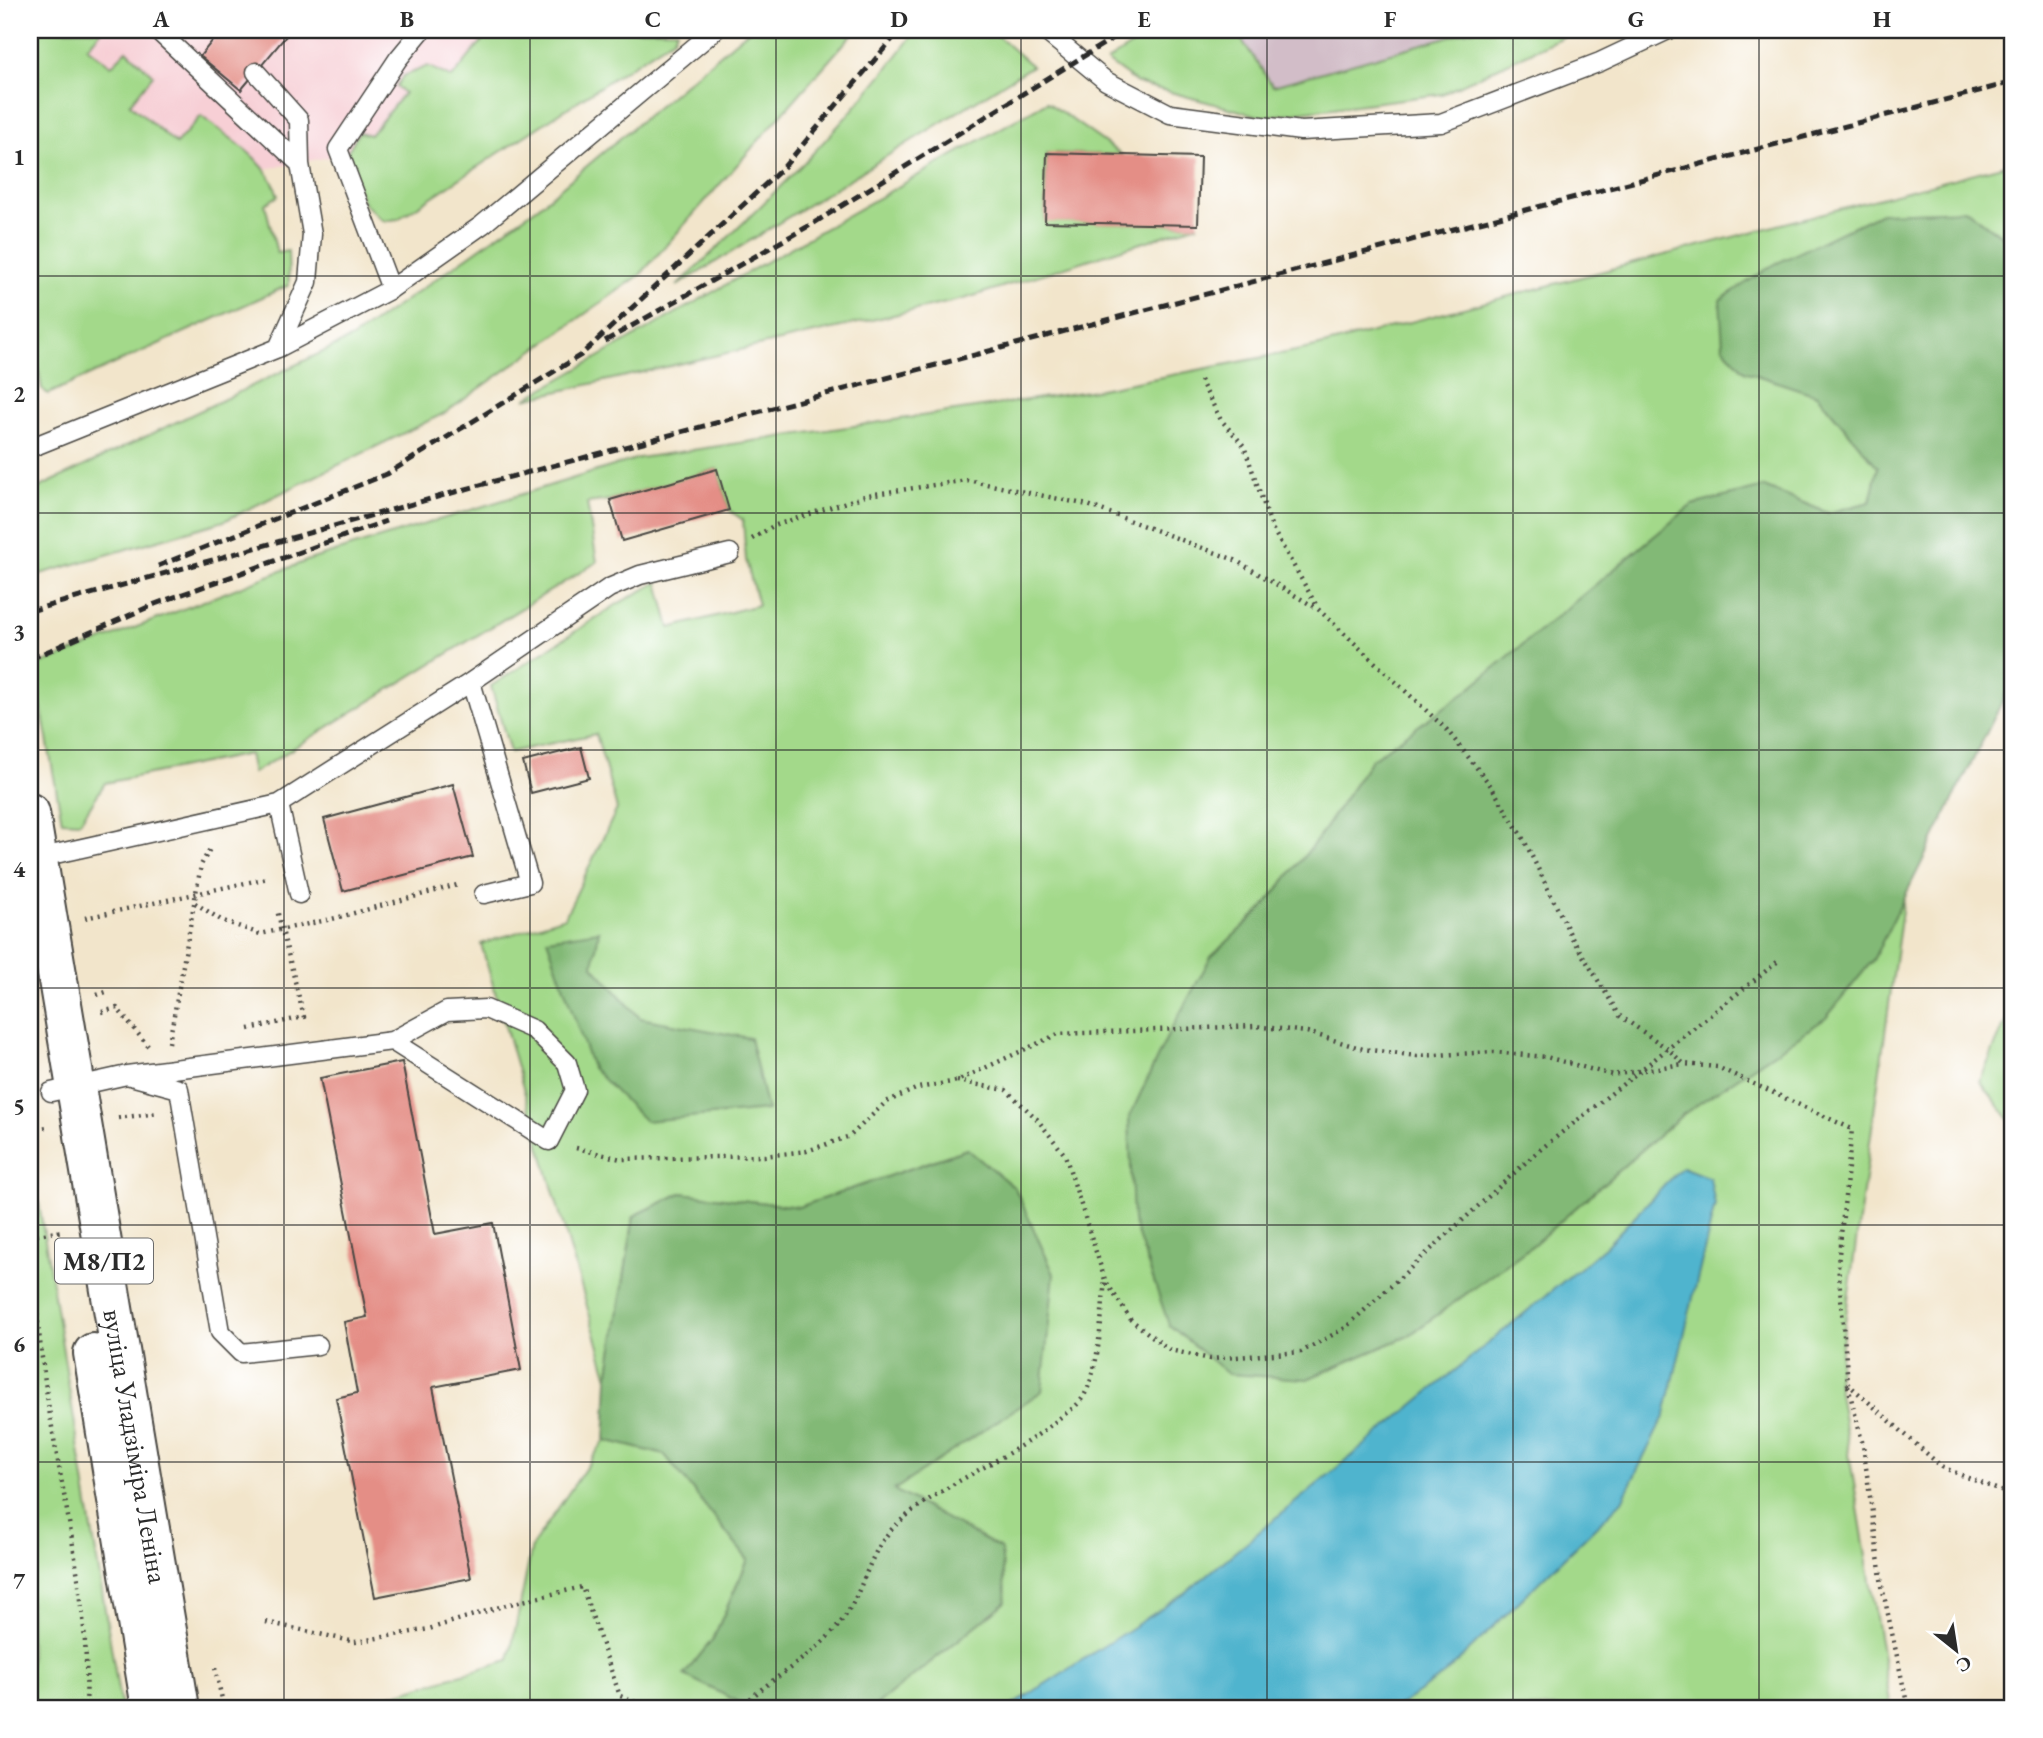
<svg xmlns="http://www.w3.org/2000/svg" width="2043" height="1738" font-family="'EB Garamond',serif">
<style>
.built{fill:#f7cfd5}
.industrial{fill:#d2bdc8}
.green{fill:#a3d98a;stroke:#67825a;stroke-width:2}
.forest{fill:#82b976;stroke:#567250;stroke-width:2}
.water{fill:#50b4ce;stroke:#3e707c;stroke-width:2}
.building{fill:#e48e86}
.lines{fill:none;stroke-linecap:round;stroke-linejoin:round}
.service-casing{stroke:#494743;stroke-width:21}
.primary-casing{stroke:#494743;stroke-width:42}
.path{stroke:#494743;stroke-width:4.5;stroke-dasharray:2 5;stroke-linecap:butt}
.service{stroke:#fff;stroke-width:18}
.primary{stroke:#fff;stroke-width:38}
.rail{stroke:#2b2b2b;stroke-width:5;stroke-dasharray:10 5;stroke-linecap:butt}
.grid{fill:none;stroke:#2b2b2b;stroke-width:2;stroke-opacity:0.55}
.labels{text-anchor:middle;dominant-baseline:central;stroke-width:5;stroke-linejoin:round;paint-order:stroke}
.shield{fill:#fff;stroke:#6b6b6b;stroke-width:2}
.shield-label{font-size:26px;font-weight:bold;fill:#2b2b2b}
.street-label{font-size:28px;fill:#2b2b2b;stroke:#fff}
.neatline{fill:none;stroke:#2b2b2b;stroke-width:2.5}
.grid-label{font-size:23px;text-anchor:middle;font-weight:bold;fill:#2b2b2b}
</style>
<rect width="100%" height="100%" fill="#fff"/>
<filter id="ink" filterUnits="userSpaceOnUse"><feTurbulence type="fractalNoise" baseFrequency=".0143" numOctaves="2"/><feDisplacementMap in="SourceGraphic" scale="14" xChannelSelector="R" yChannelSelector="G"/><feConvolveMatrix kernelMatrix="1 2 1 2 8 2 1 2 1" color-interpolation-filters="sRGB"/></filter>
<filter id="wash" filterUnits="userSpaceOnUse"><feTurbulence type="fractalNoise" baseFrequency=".00686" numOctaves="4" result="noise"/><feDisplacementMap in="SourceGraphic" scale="28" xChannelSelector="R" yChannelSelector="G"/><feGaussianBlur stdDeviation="1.57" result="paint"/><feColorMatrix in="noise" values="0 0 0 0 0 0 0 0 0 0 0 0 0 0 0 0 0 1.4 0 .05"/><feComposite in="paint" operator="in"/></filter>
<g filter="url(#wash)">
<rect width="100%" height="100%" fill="#f2e5cb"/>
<path class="built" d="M102,30h389l-39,48 -48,15 -34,42 -24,19 -81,15 -63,-53 -25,29 -47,-41 23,-29 -42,-9 -24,-20z"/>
<path class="industrial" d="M1235,30h237l-199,57z"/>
<path class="green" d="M30,30h72l-15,17 24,19 16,-16 26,25 -23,29 46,40 25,-28c27,21 69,45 77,80l-13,8 12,49 11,-2 1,34 -241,109 -6,-5 -12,-67z
M491,30h186l-3,8 -276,181 -15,2 -19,-18 -18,-49 13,-22 11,3 34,-42 -8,-7 7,-10 25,-10 24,12z
M749,30h107l-216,245 -195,138 -221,108 -194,56v-85l322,-154 186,-131z
M916,30h75l41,36 -355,220c85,-80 171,-161 239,-256z
M1156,30h79l38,56 199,-56h105l-135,64 -180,23 -125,-34 -30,-22z
M1047,102l75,53 -75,-2 -2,68 153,4 -234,74 -439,100z
M2013,163v81l-46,-34 -244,137 21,24 73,24 61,72 -8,35 -42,11 -64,-26 -393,273 -54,80 -54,68 -52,49 96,422 101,-43 125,-91 149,-130 67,-46 124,-109 31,-64 -67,484 54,328h-1018l132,-106 -4,-53 -108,-59 149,-99 -75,-242 -168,58 -118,-14 -47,23 -26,162 -127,-434 84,-27 52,-108 -21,-75 -86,18 -19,-66 128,-83 39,-21 12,46 88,-23 -12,-45 -3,-40 -14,-10 -12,-41 -107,31 -23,3 10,59 -344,211 -4,-19 -144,29 -25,39 -18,-1 -28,-154 275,-107 330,-102 456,-68 221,-43z
M2013,1004v117l-2,1 -31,-41z
M30,1148l91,560h-91z
M605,1440l60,15 83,105 -35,79 -28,36 66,33h-402l160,-48 23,-114z"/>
<path class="forest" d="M1967,210l46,35v435l-140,280 -47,58 -144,97 -149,130 -125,91 -101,43 -79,-5 -59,-49 -36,-104 -4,-103 38,-81 44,-80 52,-49 54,-68 54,-80 93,-67 228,-188 72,-18 64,26 42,-11 8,-35 -61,-72 -73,-24 -21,-24 -3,-47 53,-35 108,-52z
M599,931l-6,35 47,52 110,20 17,72 -122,11 -53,-53 -45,-129z
M967,1149l48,39 39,86 -12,117 -148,99 107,59 5,53 -133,106h-122l-67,-33 29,-36 35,-79 -83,-105 -60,-15 3,-62 26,-162 47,-23 118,14z"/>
<path class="water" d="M1682,1167l28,11 5,27 -50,210 -43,86 -177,173 -49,34h-388l176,-114 422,-348z"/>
<g id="blocks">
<path class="building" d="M221,30h70l-50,60 -41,-34z
M1047,153l153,4 -2,68 -153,-3z
M717,469l12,41 -107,31 -12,-41z
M581,747l8,31 -58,15 -8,-31z
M453,784l20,73 -130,34 -19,-72z
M402,1062l33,172 58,-11 28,147 -88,17 38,191 -96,19 -39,-199 21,-5 -13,-71 23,-5 -47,-239z"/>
</g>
</g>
<g filter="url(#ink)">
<use href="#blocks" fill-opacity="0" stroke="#494743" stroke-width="2"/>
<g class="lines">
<g class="service-casing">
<path id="service" d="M157,30l143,134
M1044,30l62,51 64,33 131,17 140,-8 159,-61 68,-32
M256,72l43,48 1,44 12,70 -4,48 -30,66
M391,289l-53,-140 60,-90 24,-29
M30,448l248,-100 113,-59 91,-64 233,-195
M471,682l59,201 -46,11
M279,804l20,90
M33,859l246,-55 192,-122 138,-94 31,-13 90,-22
M127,1075l265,-34 157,100 26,-51 -8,-27 -33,-33 -48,-21 -39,2 -55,30
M51,1092l76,-17 52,14 41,243 21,21 77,-8"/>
</g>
<g class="primary-casing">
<g id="primary">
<path id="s1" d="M30,813l150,895"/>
<path d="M93,1353l58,355"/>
</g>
</g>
<path class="path" d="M1200,380l21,40 23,26 28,82 46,80
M30,405l2,14
M752,539l21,-13 95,-31 99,-15 121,25 147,55 83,49 129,121 44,56 33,54 48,98 48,78 48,33 16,15 33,3 135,62 -14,135 10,120 94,83 71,29
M195,903l26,17 39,14 72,-15 129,-35
M85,918l183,-40
M97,995l12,-4
M102,1012l15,-4 31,38
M249,1029l55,-12 -27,-107
M169,1043l32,-178 10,-18
M957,1081l49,9 31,29 28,36 40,125 26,40 39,30 40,9 91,-7 44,-24 191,-175 245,-194
M118,1118l40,-5
M30,1129l17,-2
M576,1148l45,11 143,-3 43,-5 43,-15 36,-34 32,-14 39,-7 101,-47 197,-8 52,6 56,17 54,7 77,-4 52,5 66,18 71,-11
M30,1236l33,-5
M30,1252c7,58 12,118 22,175 16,96 38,184 34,281
M1848,1386l15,59 19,141 26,122
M266,1622l89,20 74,-13 77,-24 76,-18 38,109 30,12
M215,1668l9,40
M740,1708c32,-32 78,-53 104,-90 20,-29 24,-63 48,-89 42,-43 116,-68 164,-108 8,-7 19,-13 25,-21 19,-25 20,-87 24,-119"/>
<use href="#service" class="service"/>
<use href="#primary" class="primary"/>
<path class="rail" d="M605,341l209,-118 312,-193
M158,566l229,-92 194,-119 202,-187 117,-138
M30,611l461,-129 1522,-400
M30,659l125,-55 231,-83"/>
</g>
</g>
<path class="grid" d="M284,30v1678M530,30v1678M776,30v1678M1021,30v1678M1267,30v1678M1513,30v1678M1759,30v1678M30,276h1983M30,513h1983M30,750h1983M30,988h1983M30,1225h1983M30,1462h1983"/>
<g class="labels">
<rect class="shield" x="55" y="1238.5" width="98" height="45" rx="5"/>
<g class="shield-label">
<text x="104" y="1261">М8/П2</text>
</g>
<g class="street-label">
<text stroke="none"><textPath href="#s1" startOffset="642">вуліца Уладзіміра Леніна</textPath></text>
</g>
</g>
<rect width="2043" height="1738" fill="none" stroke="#fff" stroke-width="77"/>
<g transform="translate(1956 1650) rotate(150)" stroke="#ffffff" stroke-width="5" paint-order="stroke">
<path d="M0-5L12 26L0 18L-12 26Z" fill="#2b2b2b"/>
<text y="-10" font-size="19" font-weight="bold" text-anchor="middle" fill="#2b2b2b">С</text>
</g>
<rect x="38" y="38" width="1966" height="1662" class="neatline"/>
<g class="grid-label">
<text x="161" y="27">A</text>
<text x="407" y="27">B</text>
<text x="653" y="27">C</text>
<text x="899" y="27">D</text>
<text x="1144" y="27">E</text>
<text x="1390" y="27">F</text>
<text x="1636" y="27">G</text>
<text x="1882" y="27">H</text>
<text x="19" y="165">1</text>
<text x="19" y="402">2</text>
<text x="19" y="640">3</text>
<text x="19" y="877">4</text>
<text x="19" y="1114">5</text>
<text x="19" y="1352">6</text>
<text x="19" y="1589">7</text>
</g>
</svg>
